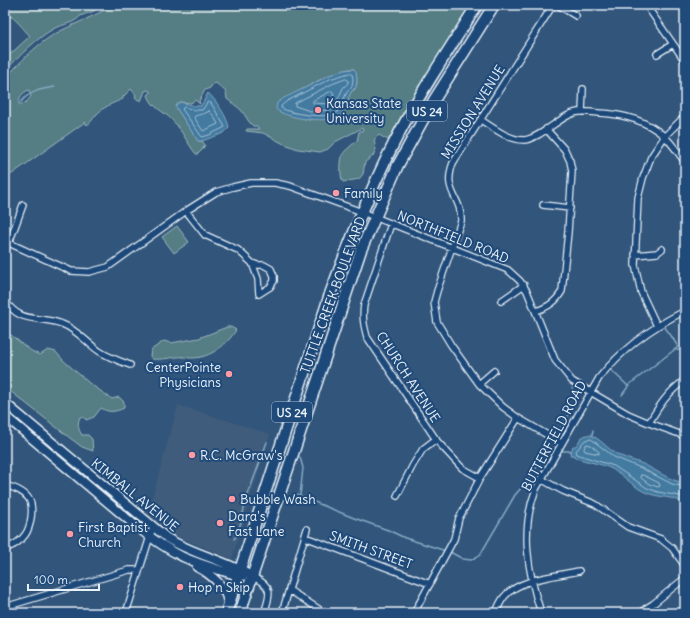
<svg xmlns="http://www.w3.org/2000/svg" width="690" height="618" font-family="Delius,sans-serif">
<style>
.built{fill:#3f5c7c}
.green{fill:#547d84;stroke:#9eb7be;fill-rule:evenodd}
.water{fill:#437aa0;stroke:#85aac3}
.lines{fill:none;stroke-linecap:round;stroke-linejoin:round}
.shore{stroke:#a6c1d5;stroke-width:1}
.stream{stroke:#85aac3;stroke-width:1.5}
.street-casing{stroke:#e8f1f8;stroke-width:8}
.secondary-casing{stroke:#e8f1f8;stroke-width:11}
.highway-casing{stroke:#e8f1f8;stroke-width:13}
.street{stroke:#1f4a7a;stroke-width:5.5}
.secondary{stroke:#1f4a7a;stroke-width:8}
.highway{stroke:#1f4a7a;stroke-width:10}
.poi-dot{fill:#ff9aa2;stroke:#1f4a7a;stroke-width:1.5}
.labels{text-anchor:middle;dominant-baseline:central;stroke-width:4;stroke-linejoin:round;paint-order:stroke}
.shield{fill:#1f4a7a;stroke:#acbfd2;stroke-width:1}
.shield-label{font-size:12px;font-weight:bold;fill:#e8f1f8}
.poi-label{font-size:13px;fill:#e8f1f8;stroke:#1f4a7a;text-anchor:start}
.street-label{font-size:13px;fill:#e8f1f8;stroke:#1f4a7a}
</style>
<rect width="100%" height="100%" fill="#32557b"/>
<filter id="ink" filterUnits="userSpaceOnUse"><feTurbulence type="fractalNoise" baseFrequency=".025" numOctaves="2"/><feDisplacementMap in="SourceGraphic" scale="8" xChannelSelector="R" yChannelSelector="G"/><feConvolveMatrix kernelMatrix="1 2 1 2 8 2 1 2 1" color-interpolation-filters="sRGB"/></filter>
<g filter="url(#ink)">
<path class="built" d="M178,405l92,29 -38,125 -63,-26 -22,-17z"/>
<path class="green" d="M5,5h96l-7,6 -14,5c-3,6 -18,9 -25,12 -19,10 -35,28 -50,43v-12l25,-23c-5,-5 -16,-20 -21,-20l-4,-7z
M112,5h358l-67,113 -15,22 -9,-5 -5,5 2,9 -3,7 -8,6 -2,12 -4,5 -16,3c-3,-3 -3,-23 0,-28 2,-4 11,-11 14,-13l2,-9 4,-2 -1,-2 -27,14 -7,7 -8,3 -22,-3 -16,-6 -19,-10 -17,-2 1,-2h12l-2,-3h-4c-5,-4 -7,-10 -11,-15 -5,-5 -10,-8 -15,-12l-1,-7 -10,-9 -3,1 -3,4 -5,2 -6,11 1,3 -5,-4 -4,3 -11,-1 -5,4 23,35h4l3,4 -3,5 -4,4h-2c-9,-11 -14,-24 -24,-34 -8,-9 -20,-12 -24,-25l3,-3 -3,-2 -3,1 -4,10 -6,-3 1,-3 -5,-6 -8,8v2c-10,4 -20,8 -27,16 -3,3 -4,7 -9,10l-2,-3 -80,57v-100c14,-16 30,-33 48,-44 19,-11 40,-17 59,-30zM348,69h6l2,3 1,11 -2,6 -4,3 -6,14 -30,13 -6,1 -30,-8 11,-16 37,-20zM29,90l2,6c-2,4 -7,9 -12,8 -1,-6 4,-12 10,-14z
M177,226l12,16 -15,11 -12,-16z
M227,327h4l5,3c-9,15 -26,28 -44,28 -5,0 -10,-2 -15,-1 -9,1 -16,3 -25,2l-2,-3 1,-6 13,-9 7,2 28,-5z
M5,331c12,7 21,19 35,24l8,-5 8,2 7,8 26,23 23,16 7,-2 5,5v6c-9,4 -15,5 -23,0l-7,9 -8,3 -1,-2 -5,-1c-3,7 -2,12 2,18h6l4,4 1,12 -11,-4 -12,-9 -65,-51z"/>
<path class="water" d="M354,69l2,2 1,8 -1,8 -5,5 -9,22 -5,4c-14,4 -51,1 -61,-9l1,-6 7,-5 31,-15 12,-7 17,-6z
M208,93c7,5 21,27 21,35l-5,5 -22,8h-4l-23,-35 5,-4 15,4h6z
M586,435c12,0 18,11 28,17 8,6 19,8 29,12 13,6 27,17 42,19v21c-11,-8 -25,-6 -38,-11 -13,-5 -23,-18 -35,-24 -12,-6 -26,-7 -38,-12v-2h-4l3,-9h3l5,-8z"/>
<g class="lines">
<path class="shore" d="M350,73l2,1 1,5 -1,7 -4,4 -10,21 -3,4c-13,2 -42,0 -54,-7v-2l6,-5 43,-22z
M346,79l2,1v3l-5,5 -10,22 -23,1 -15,-5v-3l37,-19z
M332,91l2,3 -5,10 -16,-1v-2z
M208,102l3,1 14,24 -16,8 -7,2 -20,-28 2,-2 10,3h8z
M209,111l4,4 5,9 -15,7 -9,-14c3,-3 10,-2 15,-6z
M587,444l4,1 8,7v2l-14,-3 -1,-2z
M641,475h2l16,8 1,3 -2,1 -9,-3 -8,-6z
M685,487l-13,-3 -31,-16 -27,-11 -23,-18 -6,1 -9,11 1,3 5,2 32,10 33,22 11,4 22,4 5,3"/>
<path class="stream" d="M21,102c9,-11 20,-13 34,-15
M676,350h5l4,-3
M610,369l18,17
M622,395l8,-11 48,-37 -6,-10 -8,-11
M561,428l17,-30 -1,-6 -5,-4
M592,435l1,-5
M561,451h10
M297,495l57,23 34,12 17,8 41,13
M300,496l3,-28 -3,-11
M234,539l4,-5 8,-34 21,-58
M450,552l13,7 8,1 9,-5 35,-60 14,-16 14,-22 8,-6h2"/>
<g class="street-casing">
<path id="street" d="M553,5l-100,158c-11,30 9,33 8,58l-24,70 -3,11 3,20 14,23 28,39 24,23 15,11 43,25
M558,5l18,11
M646,5l39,56
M657,54l16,-10
M582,112l1,-23
M481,120c12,8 28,20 43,20 14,-1 32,-19 45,-25 9,-5 20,-3 30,-2 23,1 47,7 65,23 8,7 14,17 21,26
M543,205l27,3
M186,211l19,24 33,15 14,13 5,2h7l7,4 3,7v5l-4,6 -11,7 -1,-15 -6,-16
M391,224l-27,81c-2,12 0,21 3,32l70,104 25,27 18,10
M9,243l62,28 18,1 19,-5 78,-56 30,-19 17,-5 18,-4h24l15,3 72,26 146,58 12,11 7,10 28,69 17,21 56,33 21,9 36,13
M5,244l4,-1 14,-38
M635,255l22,-2 5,-4
M5,300c15,25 34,15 57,24 14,5 24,18 37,27 9,6 20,10 31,14
M501,301l23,-16
M536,311c12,-4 20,-9 26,-20l6,-59 4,-61 -2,-10 -5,-11 -19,-21
M657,326l-16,-34 -6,-27 3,-67 5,-20 8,-21 14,-21 20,-20
M479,384l15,-13
M649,423c10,-17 19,-31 36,-43
M541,479l22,12 32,13 33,23 33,12 11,9 13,18
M5,485c9,3 19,6 24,14 5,8 2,28 -4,36 -4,6 -13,12 -20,13
M397,496l16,-31 10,-16 13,-10
M305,537l125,47
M253,577c20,9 18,17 11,36
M289,590l36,23
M5,607l124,-37h10
M645,609l8,-5 32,-26
M126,613l27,-86
M282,613l25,-84
M414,613l40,-74 5,-21 4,-7 17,-33 38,-60
M496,613c2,-6 5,-12 8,-16 16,-19 53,-21 75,-26
M541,613c-13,-40 -21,-84 -5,-124l63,-111c23,-29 53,-51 86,-67"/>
</g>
<g class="secondary-casing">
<path id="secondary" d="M5,403l162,135c27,17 59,22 86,39
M5,416l132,111c14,11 30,22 46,30 18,8 37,13 55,19h5
M197,567c14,7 31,21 31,38"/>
</g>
<g class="highway-casing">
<path id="highway" d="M226,613l104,-319c19,-51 39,-102 64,-151 24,-48 55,-93 83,-138
M240,613l121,-363 37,-85 36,-65 60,-95"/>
</g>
<use href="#street" class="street"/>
<use href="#secondary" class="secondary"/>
<use href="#highway" class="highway"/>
</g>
</g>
<g class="poi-dot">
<circle cx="318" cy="110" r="4"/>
<circle cx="336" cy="193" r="4"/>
<circle cx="229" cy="374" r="4"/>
<circle cx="192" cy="455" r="4"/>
<circle cx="232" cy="499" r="4"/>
<circle cx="220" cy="523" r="4"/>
<circle cx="70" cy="534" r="4"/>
<circle cx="180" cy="587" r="4"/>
</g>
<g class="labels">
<g class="shield">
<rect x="407" y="101" width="40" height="20" rx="3"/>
<rect x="272" y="402" width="40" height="20" rx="3"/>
</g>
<g class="shield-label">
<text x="427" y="111">US 24</text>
<text x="292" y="412">US 24</text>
</g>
<g class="poi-label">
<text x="326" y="103">Kansas State<tspan x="326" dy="15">University</tspan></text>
<text x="344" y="193">Family</text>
<text x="221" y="367" text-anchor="end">CenterPointe<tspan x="221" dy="15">Physicians</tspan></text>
<text x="200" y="455">R.C. McGraw's</text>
<text x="240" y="499">Bubble Wash</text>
<text x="228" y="516">Dara's<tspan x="228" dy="15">Fast Lane</tspan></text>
<text x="78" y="527">First Baptist<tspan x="78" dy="15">Church</tspan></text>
<text x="188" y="587">Hop n Skip</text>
</g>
<g class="street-label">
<text transform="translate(473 112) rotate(-58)">MISSION AVENUE</text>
<text transform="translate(453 237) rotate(22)">NORTHFIELD ROAD</text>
<text transform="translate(333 295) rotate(-70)">TUTTLE CREEK BOULEVARD</text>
<text transform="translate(408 377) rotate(57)">CHURCH AVENUE</text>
<text transform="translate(554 436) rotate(-62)">BUTTERFIELD ROAD</text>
<text transform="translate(135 495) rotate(39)">KIMBALL AVENUE</text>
<text transform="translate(371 550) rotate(20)">SMITH STREET</text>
</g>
</g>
<rect width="690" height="618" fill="none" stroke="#1f4a7a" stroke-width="20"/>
<rect x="10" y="10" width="670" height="598" fill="none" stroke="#e8f1f8" stroke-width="1.5" filter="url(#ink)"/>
<path d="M28 584v6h71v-6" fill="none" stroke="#e8f1f8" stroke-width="2"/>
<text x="34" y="584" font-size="12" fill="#e8f1f8" stroke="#1f4a7a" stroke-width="3" paint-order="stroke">100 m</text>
</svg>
